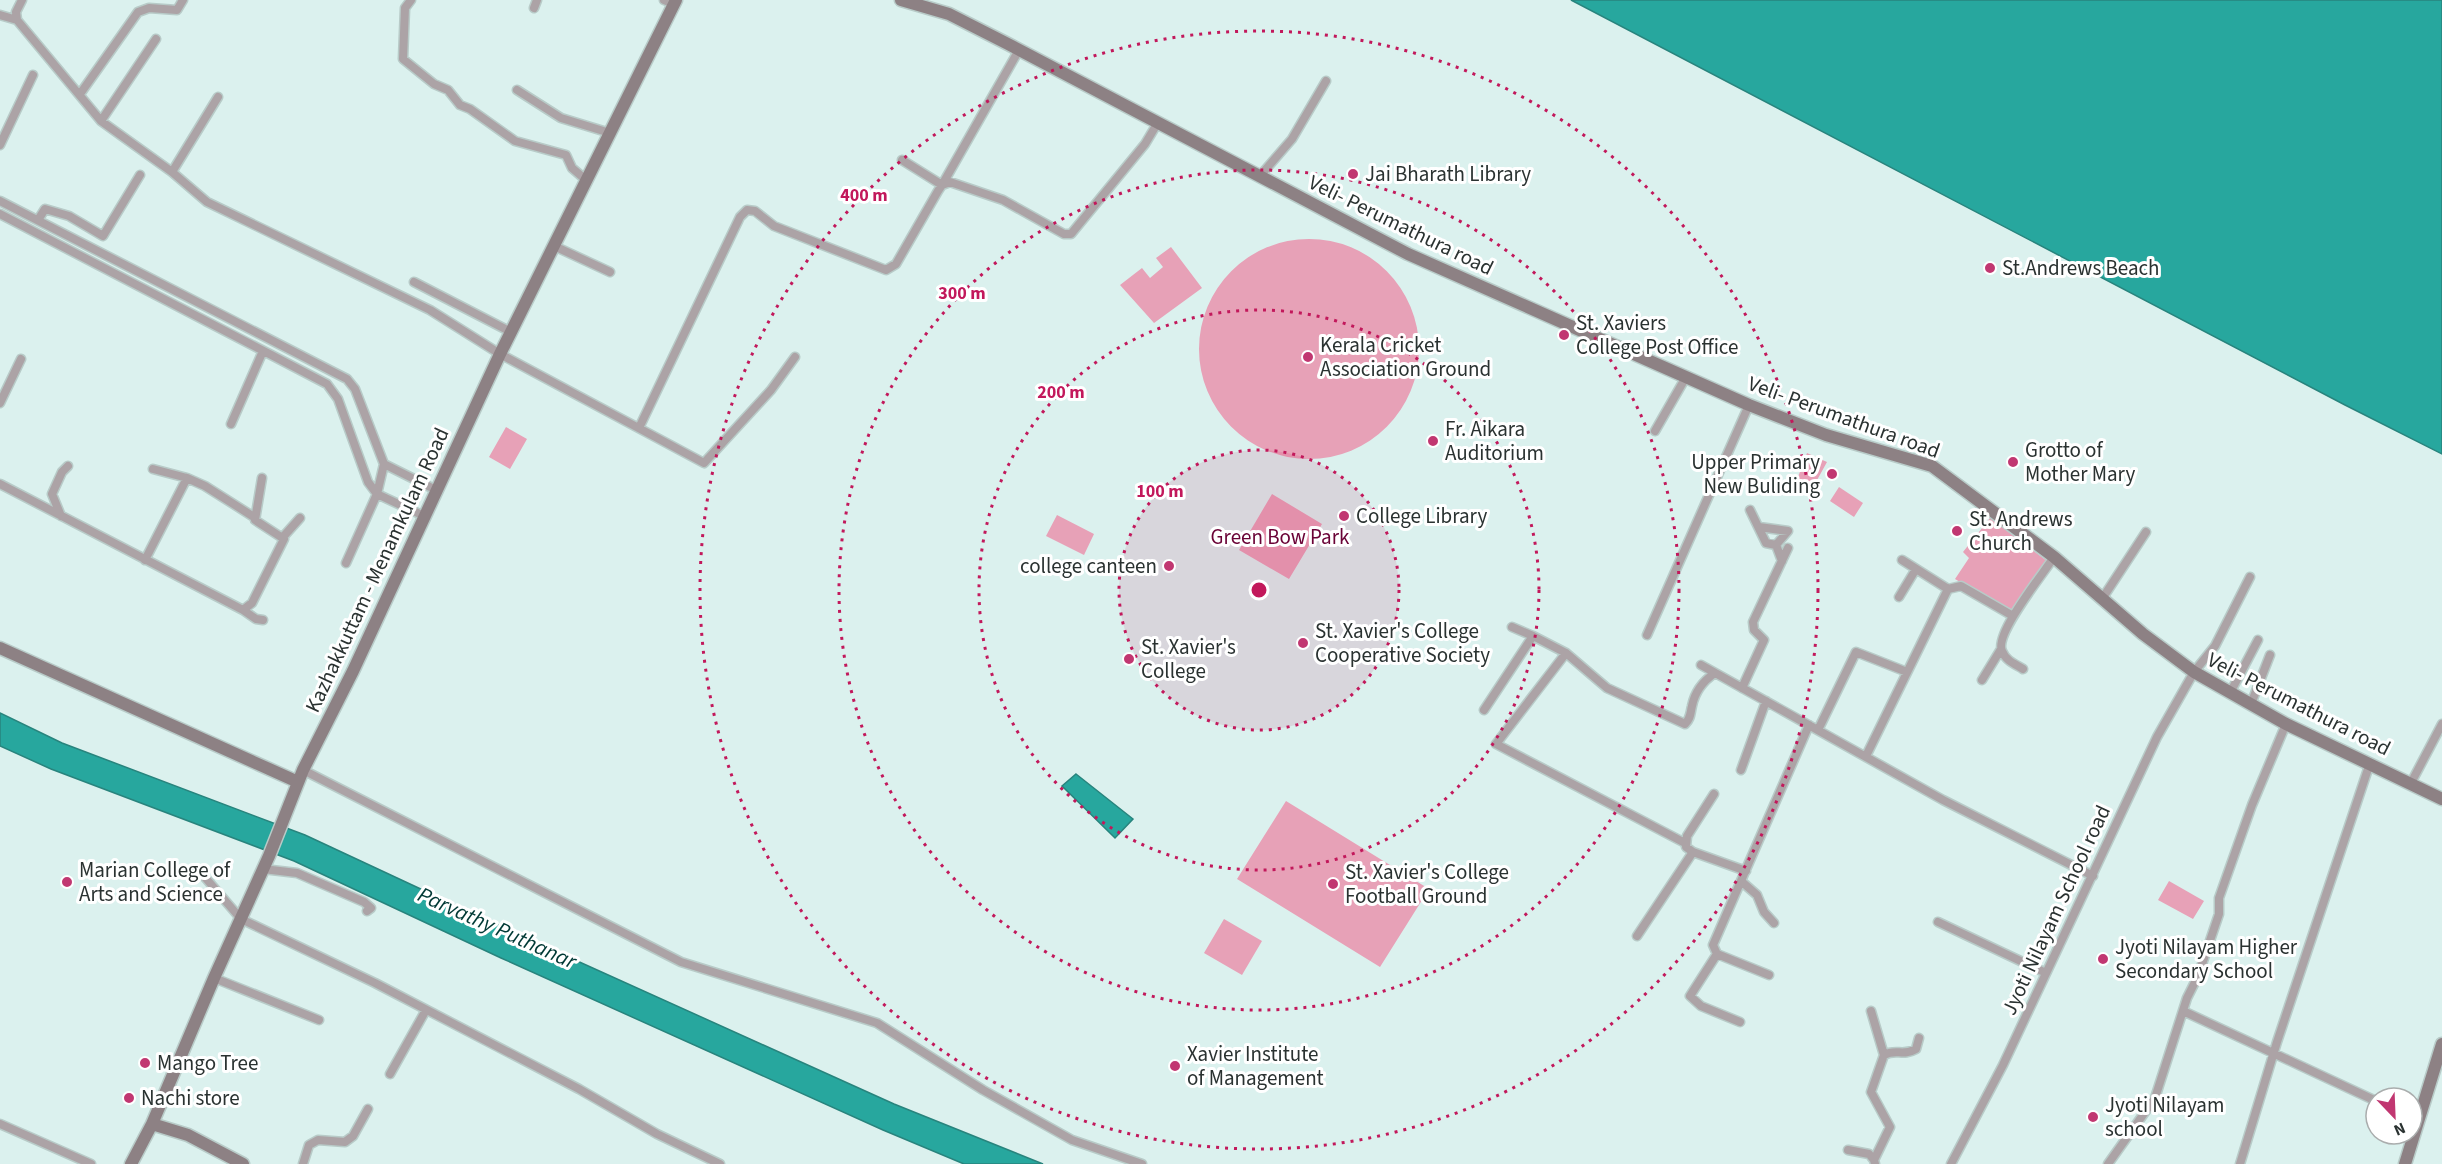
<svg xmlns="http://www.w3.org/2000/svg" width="2442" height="1164" font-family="'Source Sans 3',sans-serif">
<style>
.green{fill:#e7a1b7}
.water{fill:#27a79e;stroke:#28847d;stroke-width:1.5}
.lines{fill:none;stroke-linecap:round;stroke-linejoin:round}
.street-casing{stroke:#b8cbc8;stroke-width:11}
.secondary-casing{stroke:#b8cbc8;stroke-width:15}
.street{stroke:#aca3a6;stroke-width:8}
.secondary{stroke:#8d8184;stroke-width:12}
.ring{fill:none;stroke:#c2185b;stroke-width:3;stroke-dasharray:3 6}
.poi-dot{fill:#c13771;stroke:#fff;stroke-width:2}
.labels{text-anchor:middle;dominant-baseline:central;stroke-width:6;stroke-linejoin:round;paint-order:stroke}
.poi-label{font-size:21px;fill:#2a3231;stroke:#fff;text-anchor:start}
.street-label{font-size:21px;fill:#2a3231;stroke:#fff}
.park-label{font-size:21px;fill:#6a0236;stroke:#fff}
.water-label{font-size:22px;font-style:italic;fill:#003935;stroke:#fff}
.centre{fill:#c2185b;stroke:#fff;stroke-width:3}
.ring-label{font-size:18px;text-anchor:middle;font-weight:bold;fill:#c2185b;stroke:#fff;stroke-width:6;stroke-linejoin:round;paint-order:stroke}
</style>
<rect width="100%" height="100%" fill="#dbf1ee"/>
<path class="green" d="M1199 349a110 110 0 1 1 220 0a110 110 0 1 1-220 0Z
M1171,247l31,41 -48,35 -34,-38 22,-17 8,10 13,-11 -7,-9z
M506,427l21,12 -17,30 -21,-12z
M1807,453l20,9 -16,29 -16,-6z
M1839,487l24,16 -9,14 -24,-16z
M1272,494l50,30 -33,55 -50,-29z
M1057,515l37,19 -10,21 -38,-19z
M1990,518l57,43 -34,48h-8l-50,-30 14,-21 -6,-6z
M1286,801l143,88 -49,78 -143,-88z
M2169,881l35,20 -11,18 -35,-19z
M1224,919l38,22 -20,34 -38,-22z"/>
<path class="water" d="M1571,0h871v454l-97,-49z
M0,713l62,30 243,92 208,97 381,172 149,60h-79l-81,-34 -382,-172 -207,-97 -243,-92 -51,-23z
M1076,774l57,45 -18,19 -53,-52z"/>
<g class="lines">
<g class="street-casing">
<path id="street" d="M411,0l-6,8 -2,51 31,25 14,6 12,15 10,4 45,32 51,14 6,13 14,12
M664,0l10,4
M534,8l3,-8
M0,15l17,5 84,101 71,51 35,30 223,108 70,44 204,109 67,-73 24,-33
M17,20l-1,-8 6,-12
M517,90l44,28 49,15
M80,94l58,-82 11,-4 28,2 6,-10
M101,121l55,-82
M0,145l33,-70
M902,160l40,25 77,-135
M172,172l46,-75
M1259,177l33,-38 34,-58
M0,201l347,178 8,10 29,75 54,27
M0,214l327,170 11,15 30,83 9,12 47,22
M38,220l7,-11 24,7 34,20 37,-61
M554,246l56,26
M414,282l97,50
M0,403l21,-44
M231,424l32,-73
M639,428l101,-211 7,-7 8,1 19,15 112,44 10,-6 42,-73 4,-6 8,-3 53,18 61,34h7l74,-90 12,-20
M1655,431l31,-54
M153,469l34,9
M0,484l243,126 9,-7 32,-64 -29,-19 7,-42
M1750,510l16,33 10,2 6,16
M61,516l-9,-22 10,-22 6,-6
M1759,527l29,4 -12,14
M283,537l17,-19
M145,560l42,-82 18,8 49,31
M1902,560l46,29
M346,563l31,-69 7,-30
M1899,597l17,-28
M2102,599l44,-67
M243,610l13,9 7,1
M1512,627l21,9
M1647,635l102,-230
M1566,653l-70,91 189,99
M1701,665l242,135 150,76
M2023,669c-8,-5 -17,-8 -21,-18 -8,-17 41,-77 52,-94
M1982,680l19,-31
M1742,688l22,-48 -10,-10 -1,-8 35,-74
M2230,693l28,-53
M2251,704l19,-49
M1484,710l49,-74 33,17 41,35 78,36c6,-6 5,-10 7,-18 3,-15 11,-25 23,-33
M1818,730l38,-78 51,20
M1866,756l82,-167 13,-3 52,30
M303,770l378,192 196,61 106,67 89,50 70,24
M1741,770l25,-69
M2411,783l31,-59
M1714,794l-27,42 -1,11 7,5 53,19
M263,869l34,4 67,29 7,6 -4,3
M203,875l38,44 134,64 204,106 78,45 63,30
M1741,881l16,14 7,17 10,11
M1938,922l108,51
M1637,936l56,-84
M1717,954l-27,42 11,10 39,16
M1769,975l-52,-21 -4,-9 96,-220
M214,978l105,42
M1871,1011l13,44 -13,37 19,35 -16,33 1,4
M2183,1011l193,90
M1884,1055c13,-7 18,2 32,-6l3,-11
M390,1074l36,-64
M0,1124l91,40
M1848,1150l21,4 5,6
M303,1164l6,-19 9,-5 27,2 8,-6 15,-27
M1951,1164l52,-99 154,-328 37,-65 21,-26 35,-69
M2108,1164l47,-66 32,-100 11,-22 21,-62v-16l33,-93 34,-81
M2240,1164l37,-122 93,-279"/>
</g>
<g class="secondary-casing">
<path id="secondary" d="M901,0l48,14 59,30 400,210 341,151 77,30 106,31 122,91 89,77 51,38 92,52 156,75
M0,648l298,134
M152,1124l36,11 55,29
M131,1164l21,-40 62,-146 55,-122 34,-86 50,-99 147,-317 176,-354
M2405,1164l37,-120"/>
</g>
<use href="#street" class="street"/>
<use href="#secondary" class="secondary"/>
</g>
<circle cx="1259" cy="590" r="140" fill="#c2185b" fill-opacity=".12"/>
<g class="ring">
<circle cx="1259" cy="590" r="140"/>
<circle cx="1259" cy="590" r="280"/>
<circle cx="1259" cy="590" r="420"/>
<circle cx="1259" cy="590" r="559"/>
</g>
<g class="poi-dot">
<circle cx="1353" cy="174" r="6"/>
<circle cx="1990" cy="268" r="6"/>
<circle cx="1564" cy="335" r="6"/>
<circle cx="1308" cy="357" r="6"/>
<circle cx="1433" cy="441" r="6"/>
<circle cx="2013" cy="462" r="6"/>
<circle cx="1832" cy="474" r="6"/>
<circle cx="1344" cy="516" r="6"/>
<circle cx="1957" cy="531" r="6"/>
<circle cx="1169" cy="566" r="6"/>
<circle cx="1303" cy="643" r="6"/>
<circle cx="1129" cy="659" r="6"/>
<circle cx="67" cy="882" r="6"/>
<circle cx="1333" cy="884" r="6"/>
<circle cx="2103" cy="959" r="6"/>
<circle cx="145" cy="1063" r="6"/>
<circle cx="1175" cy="1066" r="6"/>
<circle cx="129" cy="1098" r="6"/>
<circle cx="2093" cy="1117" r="6"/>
</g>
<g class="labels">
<g class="poi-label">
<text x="1365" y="174">Jai Bharath Library</text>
<text x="2002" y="268">St.Andrews Beach</text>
<text x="1576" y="323">St. Xaviers<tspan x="1576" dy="24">College Post Office</tspan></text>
<text x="1320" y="345">Kerala Cricket<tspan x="1320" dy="24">Association Ground</tspan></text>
<text x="1445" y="429">Fr. Aikara<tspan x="1445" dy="24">Auditorium</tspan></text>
<text x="2025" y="450">Grotto of<tspan x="2025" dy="24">Mother Mary</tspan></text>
<text x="1820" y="462" text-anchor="end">Upper Primary<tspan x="1820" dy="24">New Buliding</tspan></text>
<text x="1356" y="516">College Library</text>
<text x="1969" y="519">St. Andrews<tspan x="1969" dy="24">Church</tspan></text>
<text x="1157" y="566" text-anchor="end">college canteen</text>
<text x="1315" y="631">St. Xavier's College<tspan x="1315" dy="24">Cooperative Society</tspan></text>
<text x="1141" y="647">St. Xavier's<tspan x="1141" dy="24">College</tspan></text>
<text x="79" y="870">Marian College of<tspan x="79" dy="24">Arts and Science</tspan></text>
<text x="1345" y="872">St. Xavier's College<tspan x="1345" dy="24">Football Ground</tspan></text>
<text x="2115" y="947">Jyoti Nilayam Higher<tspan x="2115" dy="24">Secondary School</tspan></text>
<text x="1187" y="1054">Xavier Institute<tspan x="1187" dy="24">of Management</tspan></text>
<text x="157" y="1063">Mango Tree</text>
<text x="141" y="1098">Nachi store</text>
<text x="2105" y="1105">Jyoti Nilayam<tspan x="2105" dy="24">school</tspan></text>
</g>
<g class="street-label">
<text transform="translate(1401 225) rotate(26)">Veli- Perumathura road</text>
<text transform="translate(1844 417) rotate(20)">Veli- Perumathura road</text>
<text transform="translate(377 570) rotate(-65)">Kazhakkuttam - Menamkulam Road</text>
<text transform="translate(2299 704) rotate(27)">Veli- Perumathura road</text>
<text transform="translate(2056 910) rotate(-65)">Jyoti Nilayam School road</text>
</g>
<g class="park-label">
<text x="1280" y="537">Green Bow Park</text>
</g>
<g class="water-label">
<text transform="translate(497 928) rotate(24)">Parvathy Puthanar</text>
</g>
</g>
<circle cx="1259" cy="590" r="9" class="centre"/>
<g class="ring-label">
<text x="864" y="201">400 m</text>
<text x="962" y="299">300 m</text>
<text x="1061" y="398">200 m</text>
<text x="1160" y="497">100 m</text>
</g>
<g transform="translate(2394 1116) rotate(157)"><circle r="28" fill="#ffffff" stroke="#aaadad" stroke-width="1.5"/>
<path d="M0-4.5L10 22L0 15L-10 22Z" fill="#c13771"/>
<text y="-9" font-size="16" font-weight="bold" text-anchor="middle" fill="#2a3231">N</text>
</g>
</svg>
